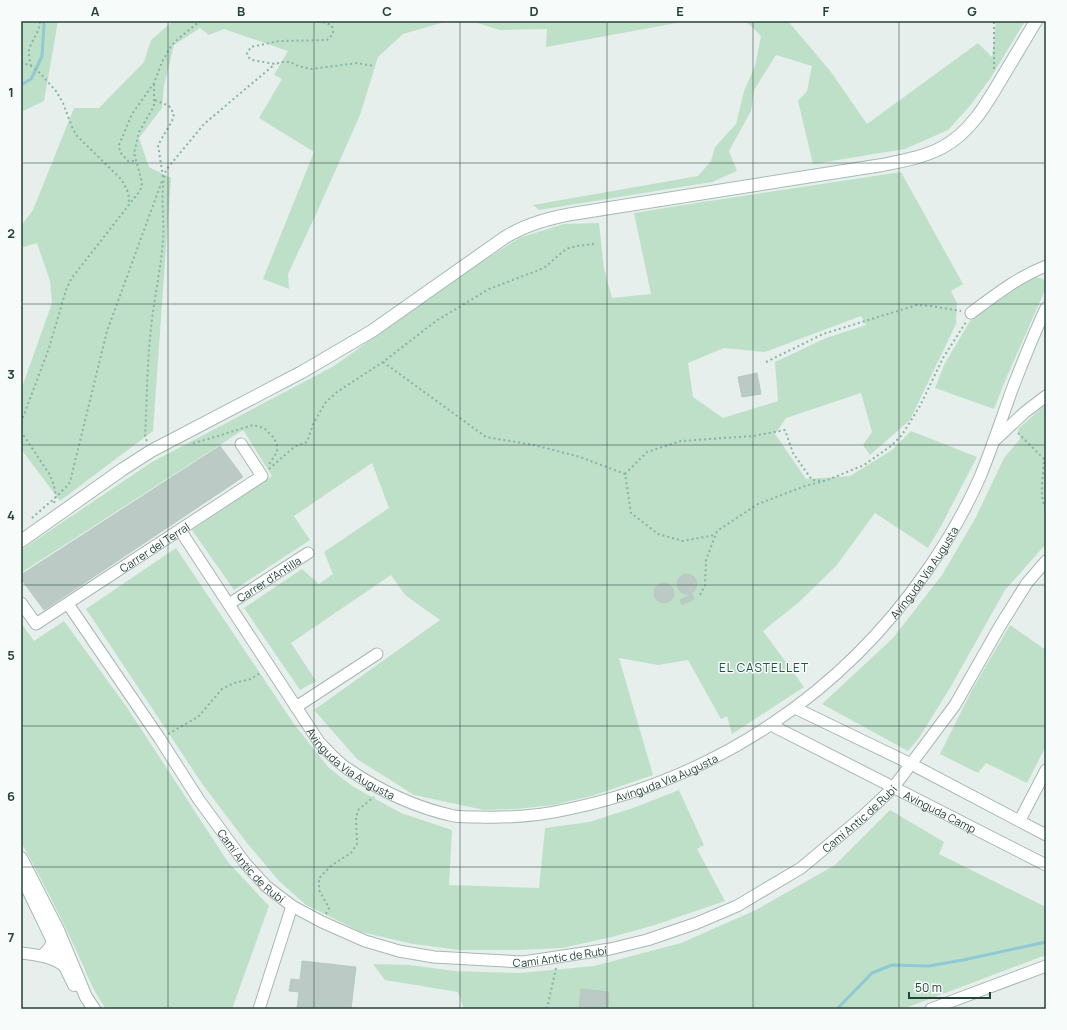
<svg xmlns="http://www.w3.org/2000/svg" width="1067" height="1030" font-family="Manrope,sans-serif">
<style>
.green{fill:#bfe0c8;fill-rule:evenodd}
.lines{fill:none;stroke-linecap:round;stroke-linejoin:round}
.stream{stroke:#8ec9d4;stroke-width:3}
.building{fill:#bbcac4;stroke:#b8c9c2}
.street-casing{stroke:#a8b8b2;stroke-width:13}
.secondary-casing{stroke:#a4bbb3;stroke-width:14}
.path{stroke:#86b3a5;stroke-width:2;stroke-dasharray:2 3;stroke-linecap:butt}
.street{stroke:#fff;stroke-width:11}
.secondary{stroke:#fff;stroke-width:12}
.grid{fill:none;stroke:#24423a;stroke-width:1;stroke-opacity:0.55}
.labels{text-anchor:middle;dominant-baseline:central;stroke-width:3;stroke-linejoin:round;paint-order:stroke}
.street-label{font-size:11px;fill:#24423a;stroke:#f7fbf9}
.neighbourhood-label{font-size:12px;letter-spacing:1px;fill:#1f5548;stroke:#f7fbf9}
.neatline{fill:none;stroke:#24423a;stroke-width:1.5}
.grid-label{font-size:13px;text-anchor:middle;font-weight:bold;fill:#24423a}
</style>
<rect width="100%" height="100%" fill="#e6efeb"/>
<path class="green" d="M21,21h37l-14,80 -23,11z
M173,21h275l-45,13 -25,23 -18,58 -43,97 -29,62 1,15 -26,-10 51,-127 -55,-34 23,-39 -8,-4 14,-24 -64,-22 -15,6 -9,-7 -26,17 -10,41 -2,22 -23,30 10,29 22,11 -18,253 -93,70 -39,-52v-59l31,-87 -2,-22 -13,-38 -16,5v-22l12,-16 41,-102h25l45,-46 7,-22z
M471,21h213l-2,1 -136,25 1,-18 -47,1z
M746,21h42l43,51 36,52 111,-81 14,14 4,-36h29l-35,58 -21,28 -21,23 -43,19 -92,15 -15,-63 9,-10 5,-25 -36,-11 -22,35 -3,21 -22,40 8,20 -25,11 -173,28 -6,-5 165,-29 13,-15 4,-14 21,-23 8,-33 11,-25 6,-30z
M901,172l62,112 -12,7 6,12 -1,19h1l-47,98 -40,35 -7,-10 9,-13 -11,-39 -75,25 -11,16 31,45 44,-3 42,-26 19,-19 66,26 -36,69 -13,22 -53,-35 -39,53 -38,37 -35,28 41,56 -72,47 -5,-18 -6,3 -33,-59 -30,5 -39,-7 34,117 -61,21 -39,9 -36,4 -33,1 -70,-15 -57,-36 -43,-49 126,-90 -35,-25 -14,-20 -100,68 25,38 -16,9 -56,-82 58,-39 17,15 14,-10 -9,-22 65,-44 -17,-45 -78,53 16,24 -76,50 -42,-60 80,-54 -29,-46 -222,143v-23l131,-88 182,-96 129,-92 56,-36 45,-14 35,-1 5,46 8,29 39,-4 -17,-81c89,-15 178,-27 267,-41zM861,316l5,9 -40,13 -51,24 3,39 -55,17 -30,-21 -5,-34 36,-15 41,4z
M1037,277l8,3 1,8 -41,93 -11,28 -59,-21 10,-25 25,-42 48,-36z
M1046,404v140l-41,46 -55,98 -31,50 -11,13 -86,-47 71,-66 49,-63 34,-58 28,-59 16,-19 -2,-10z
M176,548l118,176 34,43 24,19 49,27 51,17 -3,55 90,3 6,-60 44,-6 44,-14 46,-18 25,55 -7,4 28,52 -70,24 -43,12 -50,11 -42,2h-60l-47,-6 -52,-12 -55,-27 -27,-24 -32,-38 -44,-58 -117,-176z
M64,621l62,85 102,156 41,44 -37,103h-126c-13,-17 -20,-38 -29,-57 -17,-37 -36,-74 -56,-110v-219l13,18z
M1010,625l36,25v96l-19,37 -41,-20 -8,10 -38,-19 32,-64z
M890,810l54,32 -5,12 107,53v48l-143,54h-439l-6,-17 -73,-12 -12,-16 37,1 44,6 65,2 75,-7 87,-23 75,-33 79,-45z"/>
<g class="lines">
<path class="stream" d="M36,69l6,-13 2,-31 -1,-4
M21,85l10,-6 4,-8
M837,1009l35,-36 20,-8 37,1 34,-6 83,-18"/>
</g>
<path class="building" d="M757,373l4,21 -19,3 -4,-20z
M220,446l23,31 -199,133 -23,-31v-4z
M677 584a10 10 0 1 1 20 0a10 10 0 1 1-20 0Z
M654 593a10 10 0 1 1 20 0a10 10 0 1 1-20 0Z
M692,594l2,5 -12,6 -2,-5z
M302,961l54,6 -5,42h-54l2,-17 -10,-1 2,-12 9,1z
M581,989l28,3 -1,17h-29z"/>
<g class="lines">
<g class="street-casing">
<g id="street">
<path d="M971,313c24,-18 47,-36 75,-47"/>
<path d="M995,440l30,-28 21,-16"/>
<path id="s1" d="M180,530l139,212c9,9 18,20 29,27 31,21 69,39 106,47 8,1 16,1 25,1 30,1 60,-1 90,-8 147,-31 274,-116 359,-240 20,-29 38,-60 52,-92 12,-29 22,-60 33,-90 10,-26 21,-53 33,-79"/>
<path id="s2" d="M21,603l15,21 226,-148 -21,-32"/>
<path id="s3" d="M68,604l92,135 39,61 46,63 21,23 26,20 30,16 43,19 34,10 35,6 89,5 87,-13 37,-9 50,-17 40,-17 64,-38 61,-51 31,-29 62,-83 45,-79 27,-43 19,-22"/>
<path id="s4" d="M229,604l79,-51"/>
<path d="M296,707l81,-53"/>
<path d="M795,708l116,56 135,71"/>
<path id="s5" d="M771,725l275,140"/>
<path d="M1020,820l26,-50"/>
<path d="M21,953c15,2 30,3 43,13"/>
<path d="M42,956c7,-7 11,-12 12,-22"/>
<path d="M259,1009l33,-103"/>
<path d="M931,1009l115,-43"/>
</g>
</g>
<g class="secondary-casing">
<path id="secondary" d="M21,541l102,-72 28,-18 151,-79 70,-41 132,-93c22,-14 48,-21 74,-25l304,-48c20,-4 43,-8 61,-18 28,-15 44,-44 60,-71 11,-18 22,-37 33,-55
M21,858l37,72 28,67 8,12
M21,875l53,110"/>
</g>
<path class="path" d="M313,21l10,1 8,3 2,4v5l-6,6 -48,1 -28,6 -4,6 1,4 4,3 23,4 7,-2h8l8,4 14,3 45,-6 17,3
M21,62l10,4 9,7 16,18 7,12 9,24 5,9 43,42c6,9 11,17 8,27
M31,66c-1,-5 -3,-12 -2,-16 3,-11 11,-18 11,-29
M994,69v-48
M155,100l14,6 5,8 -2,7 -14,24 5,32
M134,161h-6l-8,-9 -1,-7 13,-31 22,-31 8,-21 9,-16 7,-7 22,-18
M383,362l103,75 48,8 46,12 45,17 6,39 27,21 25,7 32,-6
M766,362l57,-28 94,-29 14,1 30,5
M1018,433l26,26c0,15 -6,37 2,49
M147,441l-2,-4c2,-36 2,-73 6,-109 3,-30 10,-59 12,-88 2,-23 -4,-47 3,-70l38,-46 71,-60
M193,443l15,-4 45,-14 11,3 9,9 4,7v8l-9,14
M269,469l25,-22 13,-5 7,-20 12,-20 11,-10 46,-30 53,-41 53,-32 55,-21 22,-19 11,-3 17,-2
M625,474l22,-22 34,-11 72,-5 32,-6 8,23 19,27 13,1 39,-16 27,-19 11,-11 18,-29 23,-48 23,-36
M54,503l2,-7 -2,-10 -4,-11 -28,-42 -1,-5 1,-8 27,-72 17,-58 5,-11 68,-87 3,-6 -1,-8 -7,-25 5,-21 15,-26v-23
M32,518c12,-11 29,-24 38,-36l37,-151 55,-150
M700,595l5,-10 1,-25 11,-29 41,-27 47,-18 19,-5
M168,734l30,-17 24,-28 12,-6 17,-4 9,-6
M326,914l3,-6 -10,-18v-12l13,-13 19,-12 6,-9 -1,-27 3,-8 15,-12
M547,1009l9,-41"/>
<use href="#street" class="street"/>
<use href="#secondary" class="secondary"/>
</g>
<path class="grid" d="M168,21v988M314,21v988M460,21v988M607,21v988M753,21v988M899,21v988M21,163h1025M21,304h1025M21,445h1025M21,585h1025M21,726h1025M21,867h1025"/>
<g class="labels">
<g class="street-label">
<text stroke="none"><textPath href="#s2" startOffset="167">Carrer del Terral</textPath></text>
<text stroke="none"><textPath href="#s1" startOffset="963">Avinguda Via Augusta</textPath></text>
<text stroke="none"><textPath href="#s4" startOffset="47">Carrer d'Antilla</textPath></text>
<text stroke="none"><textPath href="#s1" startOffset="292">Avinguda Via Augusta</textPath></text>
<text stroke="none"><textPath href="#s1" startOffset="628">Avinguda Via Augusta</textPath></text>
<text stroke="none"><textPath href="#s5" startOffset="190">Avinguda Camp</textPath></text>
<text stroke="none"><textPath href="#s3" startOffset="992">Camí Antic de Rubí</textPath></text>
<text stroke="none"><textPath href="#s3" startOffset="320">Camí Antic de Rubí</textPath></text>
<text stroke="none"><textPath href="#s3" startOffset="656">Camí Antic de Rubí</textPath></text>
</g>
<g class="neighbourhood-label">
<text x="764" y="667">EL CASTELLET</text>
</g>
</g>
<rect width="1067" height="1030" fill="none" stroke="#f7fbf9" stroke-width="44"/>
<path d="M909 992v6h81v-6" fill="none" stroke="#24423a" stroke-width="2"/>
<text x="915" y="992" font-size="12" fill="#24423a" stroke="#f7fbf9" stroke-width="3" paint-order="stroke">50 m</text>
<rect x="22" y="22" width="1023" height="986" class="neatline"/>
<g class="grid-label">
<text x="95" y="16">A</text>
<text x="241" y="16">B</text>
<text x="387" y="16">C</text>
<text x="534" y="16">D</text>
<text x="680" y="16">E</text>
<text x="826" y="16">F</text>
<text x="972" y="16">G</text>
<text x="11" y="97">1</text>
<text x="11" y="238">2</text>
<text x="11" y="379">3</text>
<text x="11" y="520">4</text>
<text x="11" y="660">5</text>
<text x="11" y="801">6</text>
<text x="11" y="942">7</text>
</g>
</svg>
